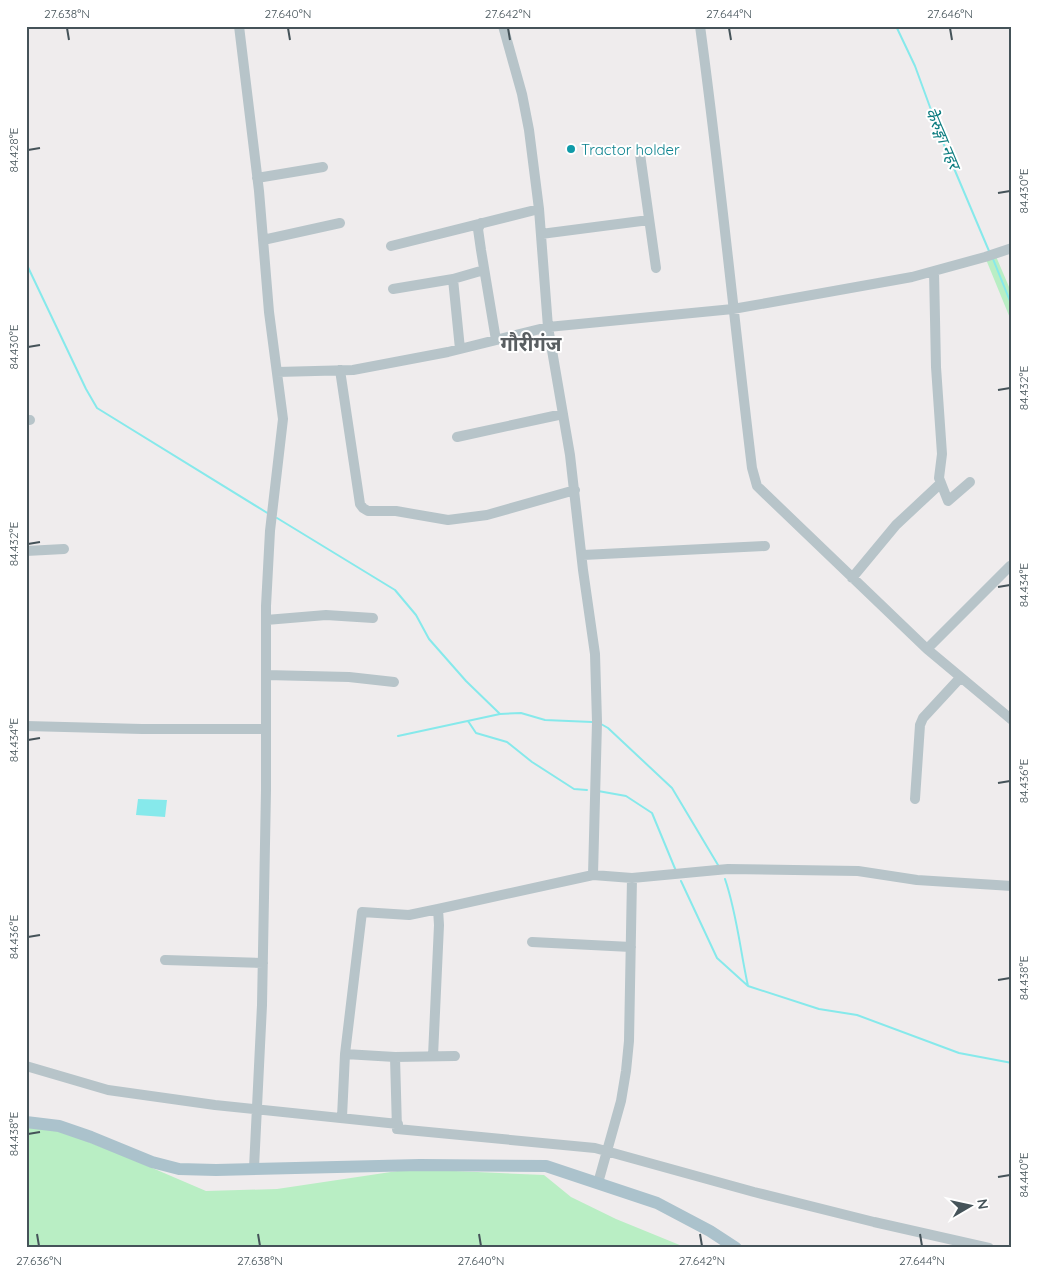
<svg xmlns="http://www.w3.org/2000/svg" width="1038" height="1274" font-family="Quicksand,'Noto Sans Devanagari',sans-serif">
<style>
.green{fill:#b9eec4}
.water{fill:#86e9eb}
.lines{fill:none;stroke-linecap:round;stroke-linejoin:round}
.stream{stroke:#86e9eb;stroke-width:2}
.minor{stroke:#b7c4c9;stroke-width:10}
.major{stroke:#abc2cc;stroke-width:12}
.ticks{fill:none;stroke:#455359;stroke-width:2}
.culture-dot{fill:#0f9aa8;stroke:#fff;stroke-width:2}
.labels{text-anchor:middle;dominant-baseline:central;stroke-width:4;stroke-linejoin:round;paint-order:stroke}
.culture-label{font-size:15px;fill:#0d838f;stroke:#fff;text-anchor:start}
.water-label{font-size:16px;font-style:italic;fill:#0d7d80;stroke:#fff}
.district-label{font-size:20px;font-weight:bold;fill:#595e61;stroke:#fff}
.neatline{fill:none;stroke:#455359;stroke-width:2}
.ticks-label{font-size:12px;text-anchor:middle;fill:#455359}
</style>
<rect width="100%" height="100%" fill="#efeced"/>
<path class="green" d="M995,254l17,40v29l-27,-66z
M26,1126l34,5 62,24 84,36 71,-2 134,-20 133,6 27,22 45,22 71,29h-661z"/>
<path class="water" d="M138,799l29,1 -2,17 -29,-2z"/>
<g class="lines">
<path class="stream" d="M896,26l19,40 27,74 47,111
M993,259l19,47
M26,263l60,126 11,19 172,106
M277,518l118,72 21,25 13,24 37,42 34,33
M468,721l8,12 31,9 25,20 42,27 13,1
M601,724l7,4 64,60 46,77
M398,736l102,-22 21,-1 24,7 47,2
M598,791l28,5 26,17 24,58
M725,879c12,35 15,71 23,107
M681,881l36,77 31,28 71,23 38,6 102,38 53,10"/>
<path class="minor" d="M239,26l20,165 10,121 14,107 -13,112 -4,75v184l-4,215 -8,163
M503,26l19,68 7,36 10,79 9,118 22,128 13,115 12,84 2,68 -4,153 39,3 -3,163 -3,30 -5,30 -23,82
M700,26c20,147 34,294 52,442l5,18 170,163 85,71
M640,154l16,114
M257,178l66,-11
M481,223l-3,6 3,21 15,90
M541,234l108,-14
M263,240l77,-17
M391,246l148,-37
M934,271l2,96 6,87 -3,24 9,23 22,-19
M393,289l60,-10
M460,349l-7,-70 31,-9
M340,370l20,134 3,4 5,3h28l52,9 39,-5 88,-25
M277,372l76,-2 95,-18 100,-25 185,-18 179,-32 73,-20 27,-9
M26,420h4
M457,437l106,-23
M26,551l38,-2
M583,555l182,-9
M852,578l44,-53 45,-42
M266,620l60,-5 47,3
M927,649l83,-83
M266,675l83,2 45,5
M26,726l116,3h124
M915,799l5,-74 3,-7 37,-40
M632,878l96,-9 130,2 59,9 95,6
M532,942l99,5
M165,960l98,3
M345,1054l50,3
M433,1056l6,-131 -1,-16 155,-34
M455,1056l-60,1 2,72 198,19 159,44 120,30 115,26
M26,1066l82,24 107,15 183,19
M342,1117l3,-63 17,-142 47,3 29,-6"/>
<path class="major" d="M26,1122l33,4 32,11 61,25 27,7 37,1 204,-5 126,1 111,37 53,28 26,17"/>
</g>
<path class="ticks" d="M67,28l2,12M288,28l2,12M508,28l2,12M729,28l2,12M950,28l2,12M28,150l12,-2M998,193l12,-2M28,347l12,-2M998,390l12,-2M28,544l12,-2M998,587l12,-2M28,740l12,-2M998,783l12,-2M28,937l12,-2M998,980l12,-2M28,1134l12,-2M998,1177l12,-2M37,1234l2,12M258,1234l2,12M479,1234l2,12M700,1234l2,12M920,1234l2,12"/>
<circle class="culture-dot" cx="571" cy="149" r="5"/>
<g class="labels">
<g class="culture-label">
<text x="581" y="149">Tractor holder</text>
</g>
<g class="water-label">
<text transform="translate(943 138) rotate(67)">केेरुङ्गा नहर</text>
</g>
<g class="district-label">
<text x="531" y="343">गौरीगंज</text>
</g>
</g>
<rect width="1038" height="1274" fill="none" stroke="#ffffff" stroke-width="55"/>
<g transform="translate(970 1206) rotate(81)" stroke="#ffffff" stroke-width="4" paint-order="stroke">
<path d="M0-4L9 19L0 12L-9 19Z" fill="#455359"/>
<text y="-8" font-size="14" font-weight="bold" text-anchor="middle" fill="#455359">N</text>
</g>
<rect x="28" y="28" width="982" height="1218" class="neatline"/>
<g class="ticks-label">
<text x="67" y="18">27.638°N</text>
<text x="288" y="18">27.640°N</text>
<text x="508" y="18">27.642°N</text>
<text x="729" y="18">27.644°N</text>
<text x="950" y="18">27.646°N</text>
<text transform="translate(14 150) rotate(-90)" y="4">84.428°E</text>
<text transform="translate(1024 191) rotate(-90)" y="4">84.430°E</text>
<text transform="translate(14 347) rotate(-90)" y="4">84.430°E</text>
<text transform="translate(1024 388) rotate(-90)" y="4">84.432°E</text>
<text transform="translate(14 544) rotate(-90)" y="4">84.432°E</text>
<text transform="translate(1024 585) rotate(-90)" y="4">84.434°E</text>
<text transform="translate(14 740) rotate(-90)" y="4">84.434°E</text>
<text transform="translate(1024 781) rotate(-90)" y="4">84.436°E</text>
<text transform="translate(14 937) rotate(-90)" y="4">84.436°E</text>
<text transform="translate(1024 978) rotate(-90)" y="4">84.438°E</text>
<text transform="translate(14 1134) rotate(-90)" y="4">84.438°E</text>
<text transform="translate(1024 1175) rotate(-90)" y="4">84.440°E</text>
<text x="39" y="1265">27.636°N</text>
<text x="260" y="1265">27.638°N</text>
<text x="481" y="1265">27.640°N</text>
<text x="702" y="1265">27.642°N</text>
<text x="922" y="1265">27.644°N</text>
</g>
</svg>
